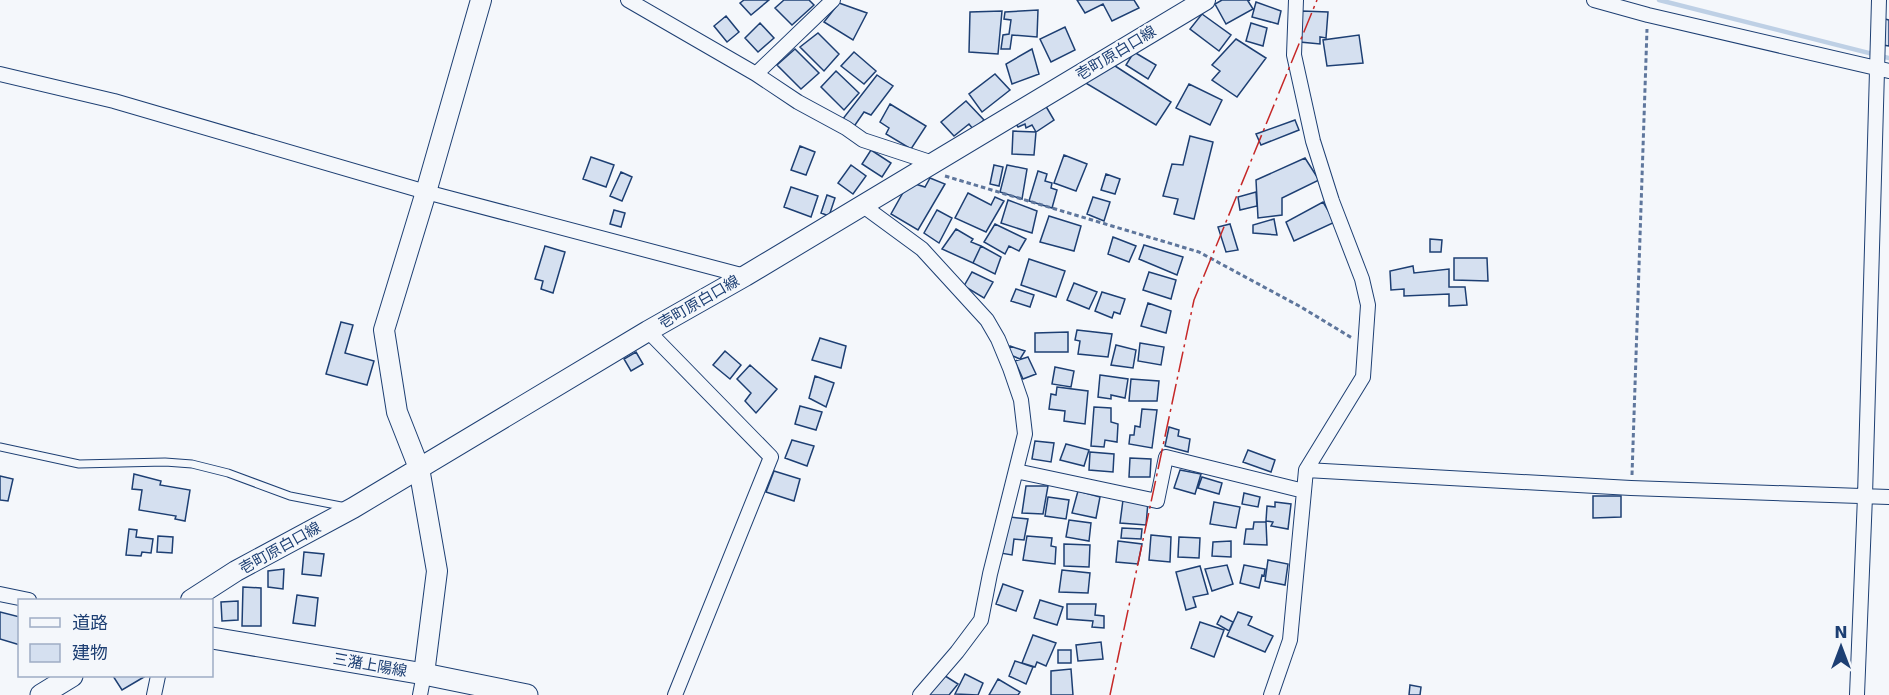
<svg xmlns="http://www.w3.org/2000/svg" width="1889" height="695" font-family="'DejaVu Sans','Noto Sans JP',sans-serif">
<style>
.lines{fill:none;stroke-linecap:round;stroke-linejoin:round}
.stream{stroke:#bed0e5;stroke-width:4.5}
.building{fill:#d5e0f0;stroke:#1d3f73;stroke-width:1.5}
.lane-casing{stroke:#1d3f73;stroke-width:9}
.street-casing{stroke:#1d3f73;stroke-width:16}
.secondary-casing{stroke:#1d3f73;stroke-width:22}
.primary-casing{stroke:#1d3f73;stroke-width:23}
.path{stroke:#5e769c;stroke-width:3;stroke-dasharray:4.5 3;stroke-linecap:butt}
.lane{stroke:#f4f7fb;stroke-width:7}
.street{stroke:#f4f7fb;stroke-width:14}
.secondary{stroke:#f4f7fb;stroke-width:20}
.primary{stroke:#f4f7fb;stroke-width:21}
.power{stroke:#c62828;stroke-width:1.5;stroke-dasharray:21 4.5 3 4.5;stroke-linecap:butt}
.labels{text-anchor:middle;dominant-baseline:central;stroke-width:4.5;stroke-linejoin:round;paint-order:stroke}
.street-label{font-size:15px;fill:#1d3f73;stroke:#f4f7fb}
</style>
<rect width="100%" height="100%" fill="#f4f7fb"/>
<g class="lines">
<path class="stream" d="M1659,0l230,58"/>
</g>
<path class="building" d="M744,0h25l-18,15 -11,-12z
M784,0h25l5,5 -22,20 -17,-17z
M1077,0h57l5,8 -27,13 -9,-17 -18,9z
M1222,0h28l-2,1 5,8 -27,15 -11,-20z
M1256,2l25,9 -3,13 -26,-7z
M839,3l28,10 -14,27 -29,-18z
M1038,10l-1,27 -25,-2 -2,14h-9l2,-14 6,-1 2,-14 -7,-1 1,-7z
M1002,11l-4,43 -29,-2 1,-40z
M1302,11l26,1 -2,26 -6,-1v7l-20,-2z
M1202,14l29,21 -12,16 -29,-22z
M726,16l13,16 -12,10 -13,-16z
M1885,19l4,1v26l-6,-1z
M760,23l14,15 -16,14 -13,-14z
M1251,23l16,5 -4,18 -17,-5z
M1065,27l10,23 -24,12 -11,-23z
M818,33l21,21 -15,17 -24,-24z
M1359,35l4,28 -36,3 -4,-26z
M1236,39l30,19 -29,39 -25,-17 8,-9 -8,-6z
M795,49l24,24 -18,16 -24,-24z
M1032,49l7,25 -27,10 -6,-20z
M854,52l22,19 -12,13 -23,-18z
M1134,52l22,13 -8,14 -22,-14z
M1112,64l59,38 -15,23 -72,-43z
M836,71l23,22 -15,17 -23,-23z
M995,74l15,16 -28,22 -13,-18z
M877,75l16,11 -22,29 -7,-3 -11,16 -11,-8z
M1189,84l33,16 -12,25 -34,-17z
M966,101l18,19 -11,9 -4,-5 -15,12 -13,-14z
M1044,103l10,17 -18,12 -4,-7 -6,3 -1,-4 -7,3 -5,-8z
M890,104l36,22 -15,23 -25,-15 3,-6 -9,-6z
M1295,120l4,10 -38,15 -5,-11z
M1013,131l23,1 -2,23 -22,-1z
M1190,136l23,6 -19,77 -20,-5 4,-15 -15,-3 9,-32 11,1z
M800,146l15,6 -9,23 -15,-5z
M871,150l20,13 -9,14 -20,-13z
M1064,155l23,9 -11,27 -22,-8z
M591,157l23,8 -8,22 -23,-8z
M1305,158l14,22 -37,18v17l-24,3 -2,-38z
M851,165l15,11 -13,18 -15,-11z
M994,165l9,2 -4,19 -9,-2z
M1007,165l20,4 -5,30 -22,-7z
M1038,171l9,3 -2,7 7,2 -1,5 6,2 -5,18 -23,-7z
M621,172l11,5 -10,24 -12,-5z
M1106,174l14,5 -5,15 -14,-4z
M930,178l15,6 -27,46 -27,-16 18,-32 16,5z
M791,187l27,9 -7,21 -27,-10z
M1256,192l1,14 -17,4 -2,-13z
M968,193l23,12 4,-8 9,4 -18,31 -31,-14z
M827,195l8,3 -6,18 -8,-3z
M1093,197l17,5 -6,19 -17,-7z
M1008,200l29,11 -5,22 -31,-10z
M1323,202l12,20 -41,19 -8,-19z
M614,210l11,3 -4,14 -11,-3z
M937,210l15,8 -13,25 -15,-10z
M1049,216l32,10 -7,25 -34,-9z
M1274,219l3,16 -24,-2v-8z
M995,224l31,15 -7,12 -10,-5 -4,8 -21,-12z
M1230,224l8,26 -12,2 -8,-25z
M956,229l17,10 -2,3 10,4 -8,17 -31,-14z
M1113,237l23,9 -7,16 -21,-8z
M1430,239l12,1 -1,12h-11z
M1144,245l39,12 -6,18 -38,-16z
M545,246l20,6 -12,41 -12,-4 2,-8 -8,-2z
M981,246l20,11 -6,17 -22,-11z
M1454,258h33l1,23 -34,-1z
M1029,259l36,12 -9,26 -35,-12z
M1413,266l1,7 35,-4v18h16l2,18 -18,1v-12l-45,2v-7l-13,1 -1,-19z
M972,272l21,10 -9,16 -20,-12z
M1149,272l27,8 -5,19 -28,-9z
M1074,283l23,9 -8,17 -22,-9z
M1016,289l18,6 -4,12 -19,-6z
M1102,292l23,7 -5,15 -6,-2 -2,6 -17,-7z
M1148,303l23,8 -5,22 -25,-7z
M341,322l12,3 -8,28 29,8 -7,24 -41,-11z
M1077,330l35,4 -4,23 -30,-3 2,-13 -5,-1z
M1068,332v20h-33v-19z
M820,338l26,8 -5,22 -29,-8z
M1140,343l24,4 -3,18 -23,-4z
M1116,345l20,5 -3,18 -22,-3z
M1010,346l15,5 -5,8 -12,-5z
M725,351l16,14 -11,14 -17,-14z
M636,352l7,12 -12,7 -7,-12z
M1028,357l8,17 -13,5 -8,-18z
M750,365l27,24 -21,24 -11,-12 6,-8 -14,-14z
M1055,367l19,4 -3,16 -19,-3z
M1100,375l28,4 -3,19 -14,-3v4l-13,-2z
M815,376l19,7 -8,24 -17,-9z
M1131,379l28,2 -2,20h-28z
M1057,387l31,4 -3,33 -21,-3 1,-10 -16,-2 2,-15 5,1z
M800,406l22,6 -6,18 -21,-6z
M1094,407l17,1v14l7,2 -1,18 -12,-2 -1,7 -13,-1z
M1142,409l15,1 -5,38 -23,-4 1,-9h4l1,-9 5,1z
M1169,427l10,3 -1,6 12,3 -2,13 -23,-6z
M792,440l22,6 -7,20 -22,-8z
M1035,441l19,2 -3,19 -19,-3z
M1066,444l23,6 -5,16 -24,-6z
M1248,450l27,10 -4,12 -28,-10z
M1090,452l24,2 -1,18 -24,-2z
M1130,458l21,1 -1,18h-21z
M1180,470l21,4 -6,20 -21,-6z
M774,471l26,8 -6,22 -28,-9z
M134,474l27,7 -1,4 30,5 -5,31 -10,-2 1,-3 -37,-6 3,-20 -10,-1z
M0,476l13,3 -5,22 -8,-1z
M1202,477l20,6 -3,11 -21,-6z
M1026,486h22l-5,28 -21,-1z
M1078,491l22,6 -4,21 -24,-5z
M1244,493l16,4 -2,10 -16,-3z
M1593,496h28v21l-28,1z
M1048,497l21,3 -3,19 -21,-3z
M1123,500l25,2 -2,23 -26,-2z
M1214,502l26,5 -4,21 -26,-4z
M1275,502l16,2 -3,25 -17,-3 2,-4 -7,-1 1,-15 8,1z
M1010,517l18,2 -4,21 -10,-1 -2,16 -12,-2z
M1069,520l22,3 -2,18 -23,-4z
M1254,522h12l1,23 -23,-1 2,-15h7z
M1122,528l20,1 -1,10 -20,-1z
M129,529l8,1 -1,7 17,2 -2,14 -9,-1 -1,4 -15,-1z
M1151,535l20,2 -1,25 -21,-2z
M158,536l15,1 -1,16 -15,-1z
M1027,536l25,2 -1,8 5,1 -1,17 -32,-4z
M1179,537l21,1 -1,20 -21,-1z
M1118,541l24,3 -4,20 -22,-2z
M1231,541v16l-19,-1 1,-14z
M1064,544l26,1 -1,22 -25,-1z
M304,552l20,2 -3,22 -19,-2z
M1268,560l20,4 -3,21 -20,-4z
M1227,565l6,19 -21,7 -7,-22z
M1244,565l21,4 -1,7 -2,-1 -3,13 -19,-5z
M1200,566l8,28 -15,3 3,10 -10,3 -10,-38z
M284,569l-1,20 -15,-2v-16z
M1062,570l28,3 -2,20 -29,-1z
M1003,584l20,7 -7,20 -20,-7z
M243,587l18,1v38h-19z
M297,595l21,3 -3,28 -22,-3z
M1040,600l23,7 -6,18 -23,-7z
M238,601v19l-16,1 -1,-19z
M1067,604h29l-1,11 9,1v12l-12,-1 1,-6 -26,-2z
M0,612l20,5v28l-20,-6z
M1238,612l14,5 -4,8 25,11 -8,16 -38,-16z
M1221,616l12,6 -4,9 -12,-7z
M1200,622l24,8 -10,27 -23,-9z
M1033,635l23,8 -10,23 -9,-4 -2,5 -13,-4z
M1101,642l2,17 -25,2 -2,-16z
M1058,650h13v13h-13z
M1015,661l18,6 -7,17 -17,-8z
M1071,669l2,26h-22v-24z
M942,674l16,10 -9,11h-24z
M965,674l18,9 -5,12 -23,-1z
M113,676h30l1,1 -22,13z
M998,679l22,13 -2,3h-29z
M1410,685l11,2 -1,8h-11z"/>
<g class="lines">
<g class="lane-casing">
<path id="lane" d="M0,447l79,17 86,-2 27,2 36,9 62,23 56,11"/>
</g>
<g class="street-casing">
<path id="street" d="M628,0l128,74 42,28 48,26 17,12 70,23
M1594,0l54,15 241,56
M0,74l114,27 312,91 319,84
M756,74l77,-74
M862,205l60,44 65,71 11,19 12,29 11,32 4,34 -35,140 -9,46 -24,32 -37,43
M648,331l123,126 -96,238
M1306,470l325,18 258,9
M1016,471l141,30 9,-44 138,34
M0,594l29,6
M154,695l4,-19
M420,695l4,-21
M1271,695l19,-55 16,-170 57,-93 5,-72 -6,-26 -30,-78 -19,-60 -19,-86 2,-55
M1857,695l8,-199 14,-496"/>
</g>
<g class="secondary-casing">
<path id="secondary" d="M191,600l45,-29 117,-63 295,-177 97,-55 460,-276
M424,674l13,-103 -18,-103 -22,-56 -13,-82 42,-138 55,-192"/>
</g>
<g class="primary-casing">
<path id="primary" d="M212,638l212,36 103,21
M41,695l31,-19"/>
</g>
<path class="path" d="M945,176l254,76 102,55 51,31
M1632,475l15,-446"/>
<use href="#lane" class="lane"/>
<use href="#street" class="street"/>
<use href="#secondary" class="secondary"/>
<use href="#primary" class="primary"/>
<path class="power" d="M1110,695l84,-395 123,-300"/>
</g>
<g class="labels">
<g class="street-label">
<text transform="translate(1116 53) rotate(-31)">壱町原白口線</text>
<text transform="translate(699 302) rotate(-30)">壱町原白口線</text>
<text transform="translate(280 548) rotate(-29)">壱町原白口線</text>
<text transform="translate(370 665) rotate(10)">三潴上陽線</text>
</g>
</g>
<rect x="18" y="599" width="195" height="78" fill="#f4f7fb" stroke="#9eadc5" stroke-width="1.5"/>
<rect x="30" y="618" width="30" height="9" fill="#f4f7fb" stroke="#9eadc5" stroke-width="1.5"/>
<text x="72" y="629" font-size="18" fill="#1d3f73">道路</text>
<rect x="30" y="644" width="30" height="18" fill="#d5e0f0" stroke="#9eadc5" stroke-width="1.5"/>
<text x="72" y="659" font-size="18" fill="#1d3f73">建物</text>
<g transform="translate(1841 647)" stroke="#f4f7fb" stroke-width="4.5" paint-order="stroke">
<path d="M0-4.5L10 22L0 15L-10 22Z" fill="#1d3f73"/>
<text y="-9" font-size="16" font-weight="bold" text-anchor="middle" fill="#1d3f73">N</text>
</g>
</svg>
